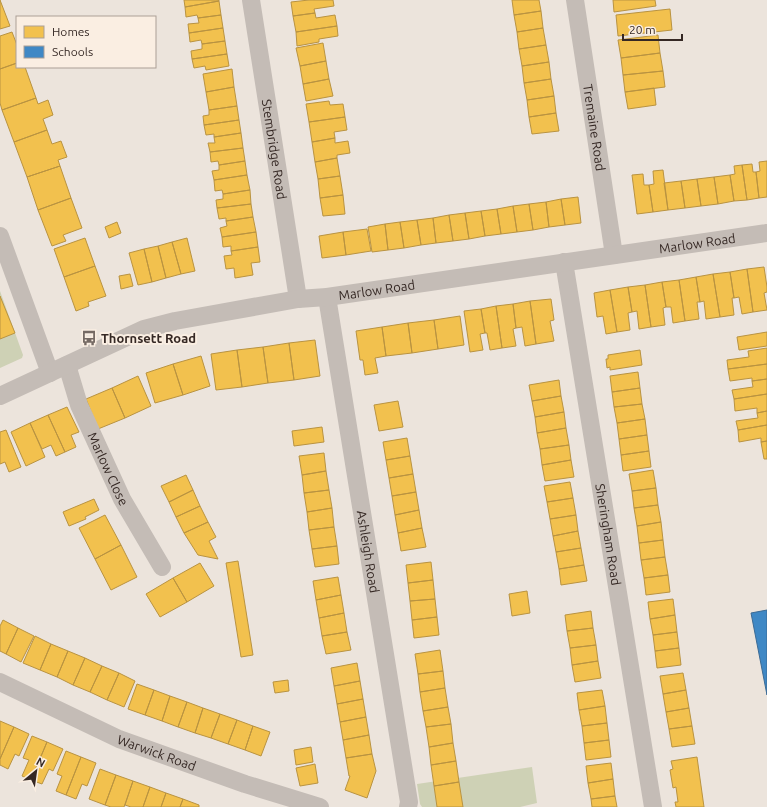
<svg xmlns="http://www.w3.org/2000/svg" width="767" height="807" font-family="Ubuntu,sans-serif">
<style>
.green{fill:#ced1b5}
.homes{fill:#f2c14e;stroke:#b99341}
.schools{fill:#3f88c5;stroke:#3c6b95}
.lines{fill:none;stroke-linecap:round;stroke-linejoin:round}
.minor{stroke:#c4bcb6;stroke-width:18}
.labels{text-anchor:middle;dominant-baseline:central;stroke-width:4;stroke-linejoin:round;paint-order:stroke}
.street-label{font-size:13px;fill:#352824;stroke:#faeee2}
.poi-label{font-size:13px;font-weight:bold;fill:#352824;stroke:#faeee2;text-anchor:start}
</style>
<rect width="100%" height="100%" fill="#ece4dc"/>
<path class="green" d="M0,291l23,64 -1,3 -22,10z
M532,767l5,36 -17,4h-98l-2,-3 -3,-20z"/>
<path class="homes" d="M0,0l10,26 -10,3z
M184,0h35v1l-34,6z
M309,0h24l1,6 -20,3 1,4 -22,3 -2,-14z
M512,0h27l2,11 -27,4z
M613,0h42l1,6 -42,6z
M219,1l2,14 -23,3 -1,-3 -11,2 -1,-10z
M670,9l2,21 -54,6 -2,-21z
M541,11l2,17 -26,4 -3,-17z
M315,13l1,5 19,-3 2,11 -41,6 -3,-16z
M221,15l2,13 -34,5 -1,-9 11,-1 -1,-5z
M337,26l1,10 -19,3v3l-22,4 -1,-14z
M223,28l2,13 -23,3 -1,-4 -11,2 -1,-9z
M543,28l3,17 -27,4 -2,-17z
M12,32l5,13v18l-17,6v-33z
M658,35l2,18 -39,5 -3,-18z
M225,41l2,13 -35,5 -1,-8 11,-2v-5z
M323,43l3,18 -26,5 -4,-18z
M546,45l3,17 -27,4 -3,-17z
M660,53l3,18 -40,4 -2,-17z
M227,54l2,12 -23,4 -1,-4 -11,2 -2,-9z
M326,61l3,18 -26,5 -3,-18z
M549,62l2,17 -27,4 -2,-17z
M17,63v4h8l11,31 -34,12 -2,-7v-34z
M232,69l2,18 -28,5 -3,-18z
M663,71l2,16 -40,5 -2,-17z
M329,79l4,17 -27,5 -3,-17z
M551,79l3,17 -27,4 -3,-17z
M234,87l3,19 -28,4 -3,-18z
M654,88l2,17 -28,4 -3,-17z
M554,96l2,17 -27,4 -2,-17z
M36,98l2,6 10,-4 5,15 -10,4 4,11 -33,12 -12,-32z
M329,101l1,4 13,-1 2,13 -36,5 -3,-18z
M237,106l2,14 -35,5 -1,-9 6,-1v-5z
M556,113l3,18 -27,3 -3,-17z
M345,117l2,13 -13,2 1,6 -23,4 -3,-20z
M239,120l2,13 -27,4v-3l-8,1 -2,-10z
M47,130l5,14 9,-3 6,16 -9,3 2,6 -33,11 -13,-35z
M241,133l2,15 -33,4 -2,-9h7l-1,-6z
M335,138v5l13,-2 2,12 -13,2v3l-22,4 -3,-20z
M243,148l2,13 -26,4 -1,-4 -7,1 -1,-10z
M337,158l3,18 -22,3 -3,-17z
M245,161l2,14 -33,5 -2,-9 7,-1v-5z
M767,161v36l-8,1 -3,-26 4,-1 -1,-9z
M752,164l1,8h3l3,26 -12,2 -5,-35z
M742,165l5,35 -13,1 -4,-26 5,-1 -1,-8z
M60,166l11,32 -33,12 -11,-33z
M663,170l5,40 -15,2 -4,-27 5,-1 -1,-13z
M643,174l1,11h5l4,27 -16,2 -5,-39z
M247,175l3,15 -27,4 -1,-4 -7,1 -1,-11z
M730,175l4,26 -16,3 -4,-27z
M340,176l3,19 -23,3 -2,-19z
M714,177l4,27 -17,2 -4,-27z
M697,179l4,27 -16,2 -4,-27z
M681,181l4,27 -17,2 -4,-27z
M250,190l1,14 -34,4 -1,-8 7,-1v-5z
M343,195l2,19 -22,2 -3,-18z
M578,197l3,26 -16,2 -4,-26z
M71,198l11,30 -19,7 3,6 -14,5 -14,-36z
M561,199l4,26 -16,2 -3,-25z
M546,202l3,25 -16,3 -4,-26z
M251,204l2,13 -27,4v-3l-7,1 -2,-11z
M529,204l4,26 -16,2 -4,-26z
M513,206l4,26 -16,2 -4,-25z
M497,209l4,25 -16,2 -4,-25z
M481,211l4,25 -16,3 -4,-26z
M465,213l4,26 -16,2 -4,-26z
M449,215l4,26 -17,2 -3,-25z
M253,217l3,15 -34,5 -2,-9 7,-2 -1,-5z
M433,218l3,25 -15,2 -4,-25z
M417,220l4,25 -17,3 -4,-26z
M117,222l4,11 -12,5 -4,-11z
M400,222l4,26 -16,2 -3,-26z
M385,224l3,26 -16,2 -4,-25z
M367,229l4,22 -25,4 -3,-23z
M256,232l2,15 -27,4v-5l-8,1 -1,-10z
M343,232l3,23 -24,3 -3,-22z
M85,238l10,28 -31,11 -10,-28z
M187,238l8,33 -14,3 -9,-32z
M172,242l9,32 -15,4 -8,-32z
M158,246l8,32 -14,4 -8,-33z
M258,247l2,15 -9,1 2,12 -18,3 -1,-10 -8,1 -2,-13 8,-1 -1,-4z
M144,249l8,33 -14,3 -9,-32z
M95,266l11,30 -18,6 1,4 -13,5 -12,-34z
M764,267l3,20v5l-3,1 3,17 -14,2 -6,-43z
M747,269l6,43 -11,2 -3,-17 -5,1 -4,-26z
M730,272l4,26h-2l2,17 -14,2 -7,-43z
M130,274l3,12 -12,3 -2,-13z
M713,274l7,43 -14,2 -2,-18 -4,1 -4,-25z
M696,277l4,25h-3l2,17 -14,2 -6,-41z
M679,280l6,41 -12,2 -2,-16h-5l-4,-25z
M662,282l4,25 -3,1 2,17 -14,2 -6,-42z
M645,285l6,42 -12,2 -2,-18 -5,1 -4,-25z
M628,287l4,25 -4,1 2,17 -13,2 -7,-42z
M610,290l7,42 -11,2 -3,-18 -6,1 -3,-24z
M0,296l15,37 -15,6z
M551,299l3,21 -4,1 4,20 -18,3 -6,-43z
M530,301l6,43 -11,2 -3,-19 -6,1 -3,-24z
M513,304l3,24 -3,1 3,17 -14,2 -6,-42z
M496,306l6,42 -12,2 -3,-17h-2l-4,-24z
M481,309l4,24 -5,1 3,16 -13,2 -6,-41z
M460,316l4,29 -26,4 -4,-29z
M434,320l4,29 -26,4 -4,-30z
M408,323l4,30 -26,3 -4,-29z
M382,327l4,29 -11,2 3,15 -13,2 -2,-15h-3l-4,-29z
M767,332v14l-28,4 -2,-13z
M315,340l5,36 -26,4 -5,-37z
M289,343l5,37 -26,3 -5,-36z
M263,347l5,36 -26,4 -5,-37z
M767,348v16l-39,5 -1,-9 22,-3 -1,-6z
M237,350l5,37 -26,3 -5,-36z
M640,350l2,15 -32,5v-3l-3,1 -1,-9h2v-4z
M201,356l9,30 -27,9 -10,-31z
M173,364l10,31 -28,8 -9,-30z
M767,364v15l-15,2v-3l-22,3 -2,-12z
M638,372l2,16 -28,4 -2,-16z
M138,376l13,30 -26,12 -13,-30z
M767,379v15l-33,5 -2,-9 21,-3 -1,-6z
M559,380l2,16 -29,5 -3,-16z
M112,388l13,30 -27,11 -12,-30z
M640,388l2,16 -28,3 -2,-15z
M767,394v17l-10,2v-5l-22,3 -1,-12z
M561,396l3,16 -29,5 -3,-16z
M398,401l5,26 -24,4 -5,-26z
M642,404l3,15 -28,4 -3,-16z
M67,407l12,25 -8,3 5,12 -11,5 -17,-37z
M767,411v14l-29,5 -2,-9 22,-3 -1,-5z
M564,412l2,16 -29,5 -2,-16z
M48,415l17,37 -9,4 -5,-11 -9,4 -12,-26z
M645,419l2,16 -28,4 -2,-16z
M30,423l15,34 -19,9 -15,-34z
M767,425v16l-6,1v-4l-22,4 -1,-12z
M322,427l2,15 -30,4 -2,-15z
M566,428l3,17 -29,4 -3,-16z
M6,430l15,37 -12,5 -4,-10 -5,2v-32z
M647,435l2,16 -28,4 -2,-16z
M407,438l3,18 -24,4 -3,-18z
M767,441v18h-3l-3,-17z
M569,445l2,15 -29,5 -2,-16z
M649,451l2,16 -28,4 -2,-16z
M324,453l2,18 -24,4 -3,-19z
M410,456l3,18 -24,4 -3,-18z
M571,460l3,17 -29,4 -3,-16z
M653,470l3,18 -24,3 -3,-17z
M326,471l3,19 -25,3 -2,-18z
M413,474l3,18 -24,4 -3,-18z
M186,475l7,15 -24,12 -8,-16z
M570,482l3,16 -26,4 -3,-16z
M656,488l2,17 -24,3 -2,-17z
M193,490l7,16 -24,11 -7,-15z
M329,490l3,18 -25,4 -3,-19z
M416,492l3,18 -24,5 -3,-19z
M573,498l3,17 -26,4 -3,-17z
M94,499l5,11 -14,7 1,2 -17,7 -6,-14z
M658,505l3,17 -24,4 -3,-18z
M200,506l8,16 -24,11 -8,-16z
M332,508l2,19 -25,3 -2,-18z
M419,510l3,18 -24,5 -3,-18z
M105,515l16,30 -26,14 -16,-31z
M576,515l2,16 -25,5 -3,-17z
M208,522l8,15 -7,4 9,18 -20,-4 -14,-22z
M661,522l2,18 -24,3 -2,-17z
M334,527l3,19 -25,3 -3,-19z
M422,528l4,19 -25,4 -3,-18z
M578,531l3,17 -25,4 -3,-16z
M663,540l2,17 -24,3 -2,-17z
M121,545l16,32 -26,13 -16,-31z
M337,546l2,18 -24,3 -3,-18z
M581,548l3,17 -25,4 -3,-17z
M665,557l3,18 -24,3 -3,-18z
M238,561l15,94 -12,2 -15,-94z
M431,562l2,18 -25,3 -2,-18z
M200,563l14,23 -27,16 -14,-24z
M584,565l3,16 -26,4 -2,-16z
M668,575l2,17 -24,3 -2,-17z
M338,577l3,18 -25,5 -3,-19z
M173,578l14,24 -27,15 -14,-23z
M433,580l2,19 -25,2 -2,-18z
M527,591l3,22 -18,3 -3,-22z
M341,595l3,18 -25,5 -3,-18z
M435,599l2,18 -25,3 -2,-19z
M673,599l2,16 -25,4 -2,-17z
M591,611l2,17 -26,3 -2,-16z
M344,613l3,19 -25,4 -3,-18z
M675,615l2,17 -24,3 -3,-16z
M437,617l2,18 -25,3 -2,-18z
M3,620l15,8 -12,26 -6,-3v-25z
M18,628l16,8 -13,26 -15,-8z
M593,628l3,17 -26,3 -3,-17z
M347,632l4,18 -25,4 -4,-18z
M677,632l2,16 -24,3 -2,-16z
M35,636l16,8 -11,26 -17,-7z
M51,644l17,7 -11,26 -17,-7z
M596,645l2,16 -26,4 -2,-17z
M679,648l2,17 -24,3 -2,-17z
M440,650l3,21 -25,3 -3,-20z
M68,651l17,7 -12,27 -16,-8z
M85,658l17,8 -12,26 -17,-7z
M598,661l3,17 -26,4 -3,-17z
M357,663l3,18 -26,5 -3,-18z
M102,666l17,7 -12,27 -17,-8z
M443,671l2,17 -25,4 -2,-18z
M119,673l16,8 -11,26 -17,-7z
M683,673l3,17 -23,4 -3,-18z
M288,680l1,11 -14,2 -2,-11z
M360,681l3,18 -26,5 -3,-18z
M137,684l17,6 -9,25 -17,-6z
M445,688l3,19 -25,4 -3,-19z
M154,690l16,6 -8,25 -17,-6z
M602,690l3,16 -26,4 -2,-17z
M686,690l3,18 -23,4 -3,-18z
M170,696l17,6 -9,25 -16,-6z
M363,699l3,18 -26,5 -3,-18z
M187,702l16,6 -8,25 -17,-6z
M605,706l2,17 -25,3 -3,-16z
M448,707l3,17 -25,3 -3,-16z
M203,708l17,6 -9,24 -16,-5z
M689,708l3,18 -23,3 -3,-17z
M220,714l17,6 -9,24 -17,-6z
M366,717l3,18 -26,5 -3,-18z
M237,720l16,6 -8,24 -17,-6z
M0,721l14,6 -14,32z
M607,723l2,17 -25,3 -2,-17z
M451,724l2,19 -24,4 -3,-20z
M253,726l17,6 -9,24 -16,-6z
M692,726l3,18 -23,3 -3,-18z
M14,727l15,7 -10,22 -4,-2 -7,15 -8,-4v-6z
M369,735l3,19 -26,4 -3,-18z
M32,736l15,6 -16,38 -9,-4 7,-16 -6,-2z
M609,740l2,17 -25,3 -2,-17z
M47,742l16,7 -10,22 -4,-2 -7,15 -11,-4z
M453,743l3,18 -25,4 -2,-18z
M311,747l2,15 -17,3 -2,-15z
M66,751l15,6 -15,38 -10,-4 6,-15 -5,-2z
M372,754l4,17 -9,27 -22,-8 5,-14h-1l-3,-18z
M81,757l15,6 -9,23 -5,-2 -6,15 -10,-4z
M697,757l7,50h-28l-1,-5h3l-2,-15 -3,1 -3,-18 3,-1 -2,-8z
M456,761l3,21 -25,4 -3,-21z
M611,763l2,16 -25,4 -2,-17z
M315,764l3,19 -18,3 -4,-18z
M100,769l16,6 -11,30 -16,-6z
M116,775l17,6 -9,26h-13l-6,-2z
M613,779l2,17 -24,3 -3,-16z
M133,781l17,6 -7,20h-12l-6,-2z
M459,782l4,25h-26l-3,-21z
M150,787l16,6 -5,14h-18z
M166,793l17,6 -3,8h-19z
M615,796l2,11h-25l-1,-8z
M183,799l16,6v2h-19z"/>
<path class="schools" d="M767,610v85l-16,-82z"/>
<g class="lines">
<g class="minor">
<path id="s1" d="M251,0l47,299"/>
<path id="s2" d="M575,0l39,255"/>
<path d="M0,236l50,137"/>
<path id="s3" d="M564,262l89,545"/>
<path id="s4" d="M327,297l82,505 -1,5"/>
<path id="s5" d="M67,365l12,40 43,94 40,68"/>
<path id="s6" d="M0,396l144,-67 31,-8 123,-22 29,-2 440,-64"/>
<path id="s7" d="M0,682l119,57 126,45 75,23"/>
</g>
</g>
<defs>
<g id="bus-bare" transform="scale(1.2)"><path d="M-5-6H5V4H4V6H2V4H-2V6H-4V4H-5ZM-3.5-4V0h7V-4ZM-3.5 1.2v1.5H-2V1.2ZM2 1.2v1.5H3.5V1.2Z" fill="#756a64" stroke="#faeee2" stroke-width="2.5" paint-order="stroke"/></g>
</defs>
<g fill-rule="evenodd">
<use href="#bus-bare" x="89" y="338"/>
</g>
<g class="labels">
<g class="street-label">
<text stroke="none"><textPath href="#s2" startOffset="129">Tremaine Road</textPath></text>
<text stroke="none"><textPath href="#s1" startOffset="151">Stembridge Road</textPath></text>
<text stroke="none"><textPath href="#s6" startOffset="719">Marlow Road</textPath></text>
<text stroke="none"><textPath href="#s6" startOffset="395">Marlow Road</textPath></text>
<text stroke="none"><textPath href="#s5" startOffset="112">Marlow Close</textPath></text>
<text stroke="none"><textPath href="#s3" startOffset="276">Sheringham Road</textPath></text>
<text stroke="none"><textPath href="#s4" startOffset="258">Ashleigh Road</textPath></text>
<text stroke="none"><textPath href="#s7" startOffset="172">Warwick Road</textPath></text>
</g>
<g class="poi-label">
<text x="101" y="338">Thornsett Road</text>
</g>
</g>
<rect x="16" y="16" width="140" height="52" fill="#faeee2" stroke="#ab9f96"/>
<rect x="24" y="26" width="20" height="12" fill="#f2c14e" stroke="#ab9f96"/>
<text x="52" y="36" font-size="12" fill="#352824">Homes</text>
<rect x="24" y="46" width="20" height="12" fill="#3f88c5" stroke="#ab9f96"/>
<text x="52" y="56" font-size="12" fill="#352824">Schools</text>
<g transform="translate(36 771) rotate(29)" stroke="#faeee2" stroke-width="3" paint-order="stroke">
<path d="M0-3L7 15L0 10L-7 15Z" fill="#352824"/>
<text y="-6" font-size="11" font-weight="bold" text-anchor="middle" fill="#352824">N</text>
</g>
<path d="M623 34v6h59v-6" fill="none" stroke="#352824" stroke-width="2"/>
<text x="629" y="34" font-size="12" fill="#352824" stroke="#faeee2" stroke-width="3" paint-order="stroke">20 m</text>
</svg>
